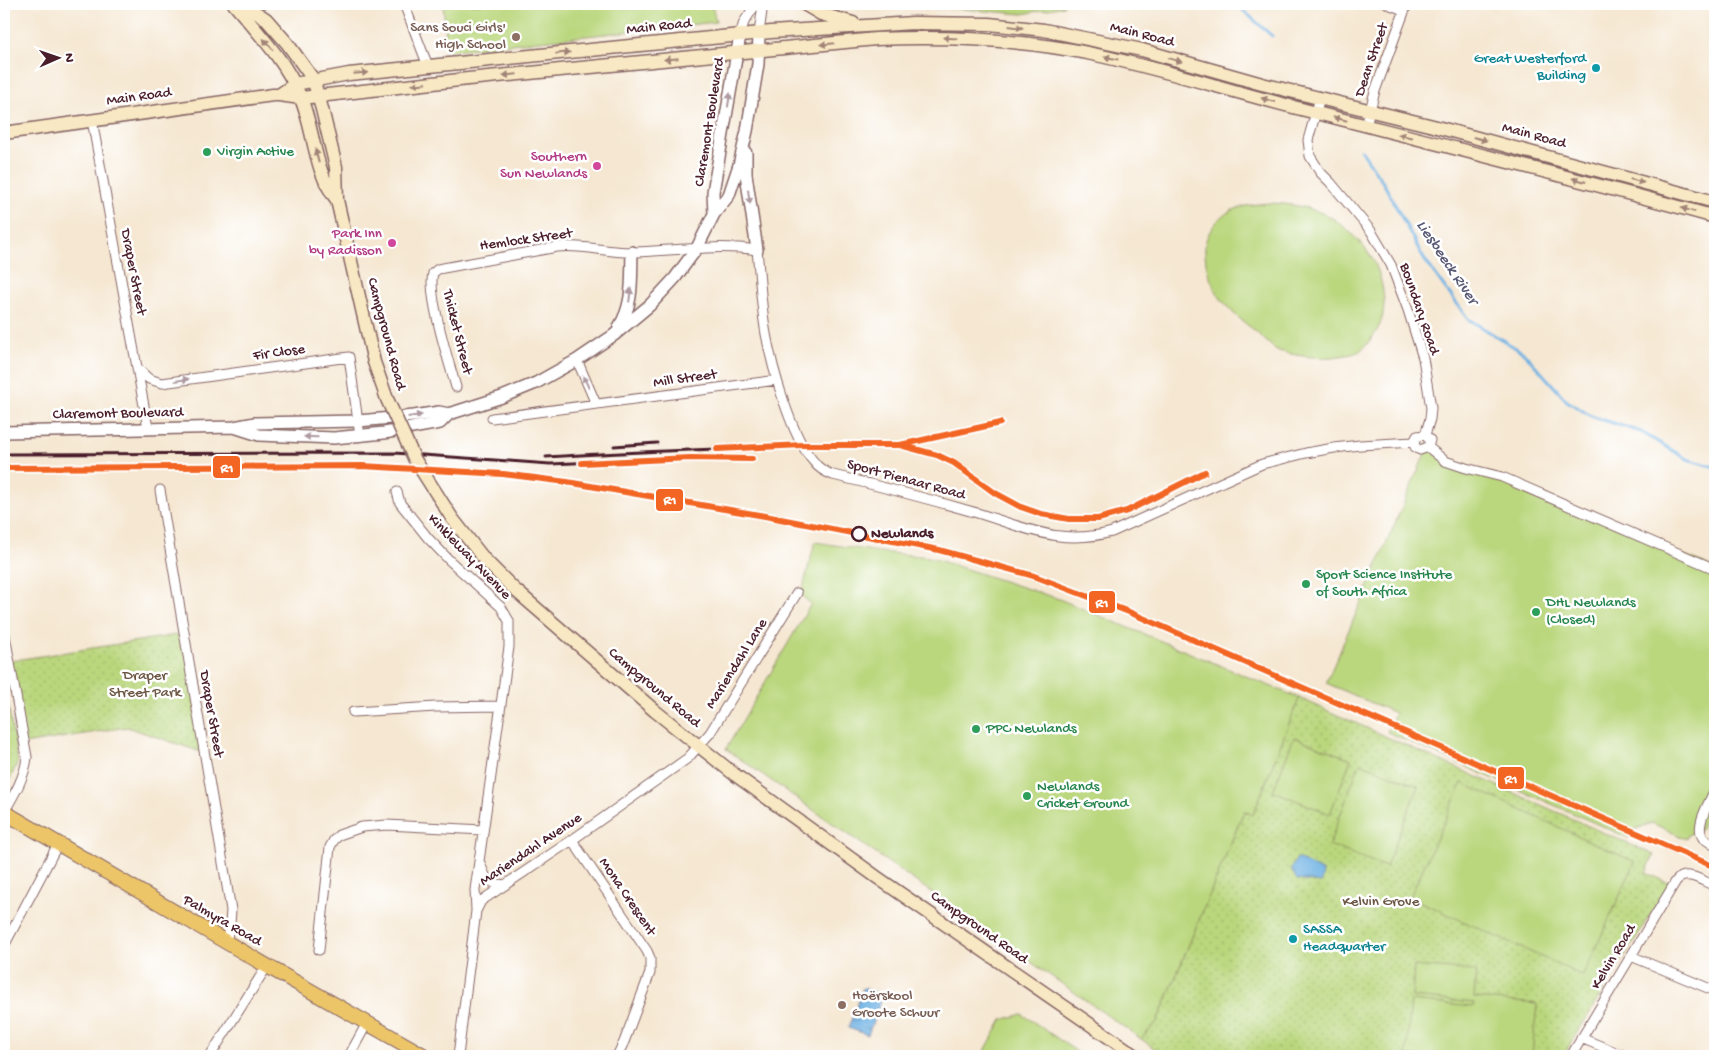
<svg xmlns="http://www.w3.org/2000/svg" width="1719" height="1060" font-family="'Gochi Hand',sans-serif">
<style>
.grass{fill:url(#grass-tufts);stroke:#827b54}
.park{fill:url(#park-dots);stroke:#827b54}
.pitch{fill:#bad77d;stroke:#827b54}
.water{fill:url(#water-ripples);stroke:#5c6887}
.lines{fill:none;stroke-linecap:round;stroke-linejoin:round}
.stream{stroke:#6db1e3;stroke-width:3}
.minor-casing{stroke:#866565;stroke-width:11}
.tertiary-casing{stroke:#866565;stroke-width:14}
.secondary-casing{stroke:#866565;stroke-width:15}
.primary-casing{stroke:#866565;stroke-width:16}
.minor{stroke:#fff;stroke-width:9}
.tertiary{stroke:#fff;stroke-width:11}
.secondary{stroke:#f8e8c3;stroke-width:12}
.primary{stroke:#edc569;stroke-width:14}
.rail{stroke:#4a1f2b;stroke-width:3}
.secondary-bridge-casing{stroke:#866565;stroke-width:15;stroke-linecap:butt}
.secondary-bridge{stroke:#f8e8c3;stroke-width:12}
.rail-1-casing{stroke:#fff;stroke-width:10}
.rail-1{stroke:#f26522;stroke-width:6}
.oneway{fill:#a18477}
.oneway2{fill:#ae9aa0}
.education-dot{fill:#8d6e63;stroke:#fff;stroke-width:2}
.culture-dot{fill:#0f9aa8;stroke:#fff;stroke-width:2}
.leisure-dot{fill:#2e9e5b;stroke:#fff;stroke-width:2}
.hotel-dot{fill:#d1479c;stroke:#fff;stroke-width:2}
.stop-dot{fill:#fff;stroke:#4a1f2b;stroke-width:2.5}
.labels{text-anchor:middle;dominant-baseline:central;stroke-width:5;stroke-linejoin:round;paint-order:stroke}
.street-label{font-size:15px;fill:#4a1f2b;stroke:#fff}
.education-label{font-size:15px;fill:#785e54;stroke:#fff;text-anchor:end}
.culture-label{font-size:15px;fill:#0d838f;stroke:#fff;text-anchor:end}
.leisure-label{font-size:15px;fill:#27864d;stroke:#fff;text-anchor:start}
.hotel-label{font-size:15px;fill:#b23c85;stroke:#fff;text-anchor:end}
.stop-label{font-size:15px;font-weight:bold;fill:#4a1f2b;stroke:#fff;text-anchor:start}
.park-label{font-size:15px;fill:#6c5644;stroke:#fff}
.water-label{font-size:16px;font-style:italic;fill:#585975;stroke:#fff}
.line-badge{stroke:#fff;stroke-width:2}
.badge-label{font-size:14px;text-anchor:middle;font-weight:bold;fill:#fff}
</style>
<defs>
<pattern id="grass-tufts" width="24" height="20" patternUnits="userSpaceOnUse" patternTransform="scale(1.25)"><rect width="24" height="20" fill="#bad77d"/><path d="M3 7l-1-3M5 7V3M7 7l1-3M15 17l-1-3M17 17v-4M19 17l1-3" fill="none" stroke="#a1b86c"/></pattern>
<pattern id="park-dots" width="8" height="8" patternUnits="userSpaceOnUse" patternTransform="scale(1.25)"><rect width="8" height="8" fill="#bad77d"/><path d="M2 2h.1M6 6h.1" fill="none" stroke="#a1b86c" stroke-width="1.8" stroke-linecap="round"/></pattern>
<pattern id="water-ripples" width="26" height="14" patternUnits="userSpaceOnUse" patternTransform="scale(1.25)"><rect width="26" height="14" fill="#6db1e3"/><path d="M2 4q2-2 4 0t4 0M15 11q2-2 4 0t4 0" fill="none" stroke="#5c8fb8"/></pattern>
</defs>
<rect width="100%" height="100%" fill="#fff"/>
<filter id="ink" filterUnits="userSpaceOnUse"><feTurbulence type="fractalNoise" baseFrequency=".02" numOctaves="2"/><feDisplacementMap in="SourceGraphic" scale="10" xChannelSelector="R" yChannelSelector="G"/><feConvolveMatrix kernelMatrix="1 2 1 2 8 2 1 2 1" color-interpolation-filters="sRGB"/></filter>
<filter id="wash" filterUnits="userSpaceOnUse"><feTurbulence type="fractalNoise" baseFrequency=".0096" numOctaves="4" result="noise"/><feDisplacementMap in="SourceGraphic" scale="20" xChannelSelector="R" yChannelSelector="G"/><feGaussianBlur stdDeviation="1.12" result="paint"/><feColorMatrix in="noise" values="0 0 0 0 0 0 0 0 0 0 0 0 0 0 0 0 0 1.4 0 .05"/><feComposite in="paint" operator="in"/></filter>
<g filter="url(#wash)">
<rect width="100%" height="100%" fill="#f5e7d1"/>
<path class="grass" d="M4,682l14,80 -14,29z"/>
<path class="park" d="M183,634l21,119 -77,-26 -103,17 -15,-83z
M1299,698l355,157 -8,18 24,10 -107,173h-398l-24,-17 16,-17 87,-211 9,3z"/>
<path class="pitch" d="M443,4h269l4,18 -269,29z
M920,4h144v2l-41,8 -62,-5 -36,-1z
M1270,203c21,1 43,4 62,15 16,10 40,34 46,53 8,24 10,48 -7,68 -3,4 -8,10 -13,13 -7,3 -19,4 -26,5 -14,2 -40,-2 -53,-6 -8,-3 -16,-14 -23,-19 -11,-9 -22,-17 -31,-28 -12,-14 -21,-37 -20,-56 0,-15 14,-32 28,-38 12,-5 24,-6 37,-7z
M1428,447l17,14 57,16 213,92v220l-14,40 -13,6 -2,4 -34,-16 -19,7 -4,8 -242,-106 8,-19 -69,-30z
M815,542l64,10 50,5 130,42 240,99 -46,117 -9,-4 -87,211 -16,17 -415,-290 85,-145 -10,-9z
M1294,737l57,22 -21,55 -57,-23z
M1360,763l58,23 -32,81 -57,-22z
M1462,783l173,79 -52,114 -173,-79z
M1414,966l62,5 -2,27 63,6 -5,52h-126l5,-55 62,6 1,-4 -62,-6z
M1022,1014l61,42h-101l20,-36z"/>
<path class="water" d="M1297,858l26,14 -2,11 -24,-3 -6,-11z
M863,988l20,7 -15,40 -20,-7z"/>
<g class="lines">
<path class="stream" d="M1236,4l36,32
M1361,150l23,34 40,75 44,60 56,34 43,48 24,15 50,16 46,27 28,8"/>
</g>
</g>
<g filter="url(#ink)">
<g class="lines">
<g class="minor-casing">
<path id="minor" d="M404,4l24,62
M1388,4l16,6
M759,33l4,-29
M740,35l4,-13 12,-18
M1320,98l-12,42 2,16 10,16 11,11 40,48 20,34 17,45 15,48 8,50 -1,11 -5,16
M92,120l56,308
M1366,126l9,-35 32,-87
M577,360l19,44
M138,369l11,10 13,4 187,-26 11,79
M456,387c-7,-24 -29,-93 -23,-114l5,-4 119,-22c28,-3 50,6 77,5 41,-1 82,-8 123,-2 3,28 4,56 9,84 6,33 25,103 48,128 5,7 11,10 19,13 46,11 92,23 137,36 51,14 87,36 142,21l150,-68 44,-11 28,-5 26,-3 54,-3
M492,418l285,-38
M1414,442l3,-6 8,-1 5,5 -2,7
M1414,442l1,5 5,3 8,-3
M1428,447l17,14 21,7 36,9 213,92
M160,490l71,420 -1,14 -4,18
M397,492l3,11 28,35 21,22 52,47 8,14v26l-34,243 1,20
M4,630l23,127c-2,20 -13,38 -23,55
M353,712l83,-5 64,-1
M1715,789c-5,13 -21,36 -12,49l12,8
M572,840l75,111 3,7v15l-26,69 -7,14
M480,863c6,16 6,20 25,22
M4,946l54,-102
M319,950l11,-103 4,-7 5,-5 23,-8 25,-2 96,5
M1631,956l84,35
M1581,1038l44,18
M210,1056l57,-90
M349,1056l18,-33
M458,1056l18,-145 5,-10 91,-61 116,-82 22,-25 87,-140
M1571,1056l105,-175c11,-12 26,0 39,5"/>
</g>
<g class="tertiary-casing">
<path id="tertiary" d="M746,153v21l11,76
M714,214l-1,-22 27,-157
M619,327c15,-23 12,-49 13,-75
M234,427l25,8 75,3 50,-5 56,-10 9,-9 53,-17 34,-14 41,-23 37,-25 36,-30 25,-27 22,-30 17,-34 15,-19 10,-30 8,-34 11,-67 1,-31
M4,432l230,-5 21,-4 103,-2 56,-5 25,-4 10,2"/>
</g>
<g class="secondary-casing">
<path id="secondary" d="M234,4c25,30 51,56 66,92 15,34 13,75 37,104
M243,4l23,15 21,24 26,36 9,30 14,58 1,33 5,22
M804,4l17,10 32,9
M279,95l16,-11 54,-10 422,-42 142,-9 76,1 55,6 98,20 120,34 171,42 282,76
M4,133l269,-38h6l22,3 167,-19 408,-40c71,-3 141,0 211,14 74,15 145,39 218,57 137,35 274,69 410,107
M415,460l37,58 32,41 30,30 141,122 79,63 144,104 258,178"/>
</g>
<g class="primary-casing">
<path id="primary" d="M4,812l263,154 158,90"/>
</g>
<use href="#minor" class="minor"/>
<use href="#tertiary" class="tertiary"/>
<use href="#secondary" class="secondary"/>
<use href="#primary" class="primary"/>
<path class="rail" d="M902,445l98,-22
M614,446l43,-3
M4,454l390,-1 156,11 140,-6 62,1
M546,457c67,-4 133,-7 200,-9 51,-2 101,-6 152,-3 6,1 12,3 18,4 36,9 47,20 75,42 38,28 93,37 137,20 27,-10 52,-26 77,-39"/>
<g class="secondary-bridge-casing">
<path id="secondary-bridge" d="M342,222l32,140 13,37 28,61"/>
</g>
<use href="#secondary-bridge" class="secondary-bridge"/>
<g class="rail-1-casing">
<path id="rail-1" d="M900,445l100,-22
M717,449l86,-4h97l37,10 17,8 41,30 26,14 20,7 28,5h29l29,-8 78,-39
M582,463l108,-5 62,1
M4,468l358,-2 141,8 64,8 198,34 174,34 95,26 95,36 586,255"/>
</g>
<use href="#rail-1" class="rail-1"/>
</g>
<defs><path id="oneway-solid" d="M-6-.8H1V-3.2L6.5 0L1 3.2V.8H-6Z" transform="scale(1.25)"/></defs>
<g class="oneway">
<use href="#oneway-solid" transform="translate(1016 27) rotate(7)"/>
<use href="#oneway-solid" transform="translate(950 38) rotate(-177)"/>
<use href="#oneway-solid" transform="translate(268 44) rotate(-132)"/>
<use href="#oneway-solid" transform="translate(827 44) rotate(174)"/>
<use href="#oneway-solid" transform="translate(563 53) rotate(-6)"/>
<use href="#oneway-solid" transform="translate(1111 58) rotate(-168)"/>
<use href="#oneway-solid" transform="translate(671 59) rotate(174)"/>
<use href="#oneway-solid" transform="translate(1175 60) rotate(16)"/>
<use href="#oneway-solid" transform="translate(361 73) rotate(-5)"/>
<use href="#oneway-solid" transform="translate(510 75) rotate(175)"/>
<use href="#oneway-solid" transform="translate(419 84) rotate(174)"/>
<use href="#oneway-solid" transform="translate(1268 100) rotate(-164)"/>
<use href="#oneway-solid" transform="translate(1340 119) rotate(-166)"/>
<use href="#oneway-solid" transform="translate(1405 136) rotate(-166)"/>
<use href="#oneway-solid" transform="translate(1480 139) rotate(15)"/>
<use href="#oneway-solid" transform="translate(317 156) rotate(-104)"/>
<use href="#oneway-solid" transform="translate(1579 180) rotate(-165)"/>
<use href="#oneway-solid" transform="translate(1637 181) rotate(15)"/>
<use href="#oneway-solid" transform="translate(1688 210) rotate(-164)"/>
</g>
<g class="oneway2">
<use href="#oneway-solid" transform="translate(729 100) rotate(-81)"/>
<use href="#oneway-solid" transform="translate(749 197) rotate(82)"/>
<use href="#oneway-solid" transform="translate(630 295) rotate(-83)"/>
<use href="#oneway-solid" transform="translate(182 380) rotate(-8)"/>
<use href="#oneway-solid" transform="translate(586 382) rotate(-115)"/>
<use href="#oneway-solid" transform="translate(415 416) rotate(-8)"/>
<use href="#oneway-solid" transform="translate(311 437) rotate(-179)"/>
</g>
</g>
<g class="education-dot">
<circle cx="516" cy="37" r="5"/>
<circle cx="842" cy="1005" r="5"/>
</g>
<g class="culture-dot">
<circle cx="1596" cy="68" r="5"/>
<circle cx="1293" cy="939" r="5"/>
</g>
<g class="leisure-dot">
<circle cx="207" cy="152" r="5"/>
<circle cx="1306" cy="584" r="5"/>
<circle cx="1536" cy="612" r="5"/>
<circle cx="976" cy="729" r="5"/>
<circle cx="1027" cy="796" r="5"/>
</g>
<g class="hotel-dot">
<circle cx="597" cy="166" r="5"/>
<circle cx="392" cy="243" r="5"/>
</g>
<circle class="stop-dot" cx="859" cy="534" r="7"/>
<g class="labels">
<g class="street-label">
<text transform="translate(659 27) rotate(-6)">Main Road</text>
<text transform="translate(1142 35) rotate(14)">Main Road</text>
<text transform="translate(1372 60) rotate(-71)">Dean Street</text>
<text transform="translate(139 97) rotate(-8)">Main Road</text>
<text transform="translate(710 122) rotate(-81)">Claremont Boulevard</text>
<text transform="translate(1534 136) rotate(15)">Main Road</text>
<text transform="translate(526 240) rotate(-8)">Hemlock Street</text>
<text transform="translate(133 272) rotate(79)">Draper Street</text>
<text transform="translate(1419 309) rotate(71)">Boundary Road</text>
<text transform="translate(457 332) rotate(76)">Thicket Street</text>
<text transform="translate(386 334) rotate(75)">Campground Road</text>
<text transform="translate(279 353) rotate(-8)">Fir Close</text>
<text transform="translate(685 379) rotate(-8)">Mill Street</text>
<text transform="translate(118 414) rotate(-1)">Claremont Boulevard</text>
<text transform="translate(906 480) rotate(15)">Sport Pienaar Road</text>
<text transform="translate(469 557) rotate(46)">Kinkleway Avenue</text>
<text transform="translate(737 664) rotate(-58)">Mariendahl Lane</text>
<text transform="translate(654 688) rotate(40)">Campground Road</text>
<text transform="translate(211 714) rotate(80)">Draper Street</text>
<text transform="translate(531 850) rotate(-34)">Mariendahl Avenue</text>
<text transform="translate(627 897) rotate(56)">Mona Crescent</text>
<text transform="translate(222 921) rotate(30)">Palmyra Road</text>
<text transform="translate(979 928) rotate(35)">Campground Road</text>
<text transform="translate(1614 957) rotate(-59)">Kelvin Road</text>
</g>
<g class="education-label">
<text x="506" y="28">Sans Souci Girls'<tspan x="506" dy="17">High School</tspan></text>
<text x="852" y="996" text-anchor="start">Hoërskool<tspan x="852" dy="17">Groote Schuur</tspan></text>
</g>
<g class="culture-label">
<text x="1586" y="59">Great Westerford<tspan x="1586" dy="17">Building</tspan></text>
<text x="1303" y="930" text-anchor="start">SASSA<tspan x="1303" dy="17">Headquarter</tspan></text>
</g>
<g class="leisure-label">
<text x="217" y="152">Virgin Active</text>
<text x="1316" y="575">Sport Science Institute<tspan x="1316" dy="17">of South Africa</tspan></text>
<text x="1546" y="603">DHL Newlands<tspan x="1546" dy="17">(Closed)</tspan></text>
<text x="986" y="729">PPC Newlands</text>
<text x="1037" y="787">Newlands<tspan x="1037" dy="17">Cricket Ground</tspan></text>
</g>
<g class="hotel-label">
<text x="587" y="157">Southern<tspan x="587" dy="17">Sun Newlands</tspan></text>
<text x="382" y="234">Park Inn<tspan x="382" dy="17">by Radisson</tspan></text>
</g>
<g class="stop-label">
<text x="871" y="534">Newlands</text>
</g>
<g class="park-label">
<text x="145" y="676">Draper<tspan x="145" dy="17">Street Park</tspan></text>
<text x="1381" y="902">Kelvin Grove</text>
</g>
<g class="water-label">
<text transform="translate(1446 263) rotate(56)">Liesbeeck River</text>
</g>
</g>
<g class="line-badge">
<rect x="212" y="455" width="29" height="24" rx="5" fill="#f26522"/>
<rect x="655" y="488" width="29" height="24" rx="5" fill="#f26522"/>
<rect x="1088" y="590" width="28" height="24" rx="5" fill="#f26522"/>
<rect x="1497" y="766" width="28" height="24" rx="5" fill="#f26522"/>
</g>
<g class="badge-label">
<text x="227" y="472">R1</text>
<text x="670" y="504">R1</text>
<text x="1102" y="607">R1</text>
<text x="1511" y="783">R1</text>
</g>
<rect width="1719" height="1060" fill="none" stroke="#fff" stroke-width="20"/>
<g transform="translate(58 58) rotate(88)" stroke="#ffffff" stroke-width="4" paint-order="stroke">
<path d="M0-4L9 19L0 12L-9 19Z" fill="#4a1f2b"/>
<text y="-8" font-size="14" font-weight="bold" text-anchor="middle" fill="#4a1f2b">N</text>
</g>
</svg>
